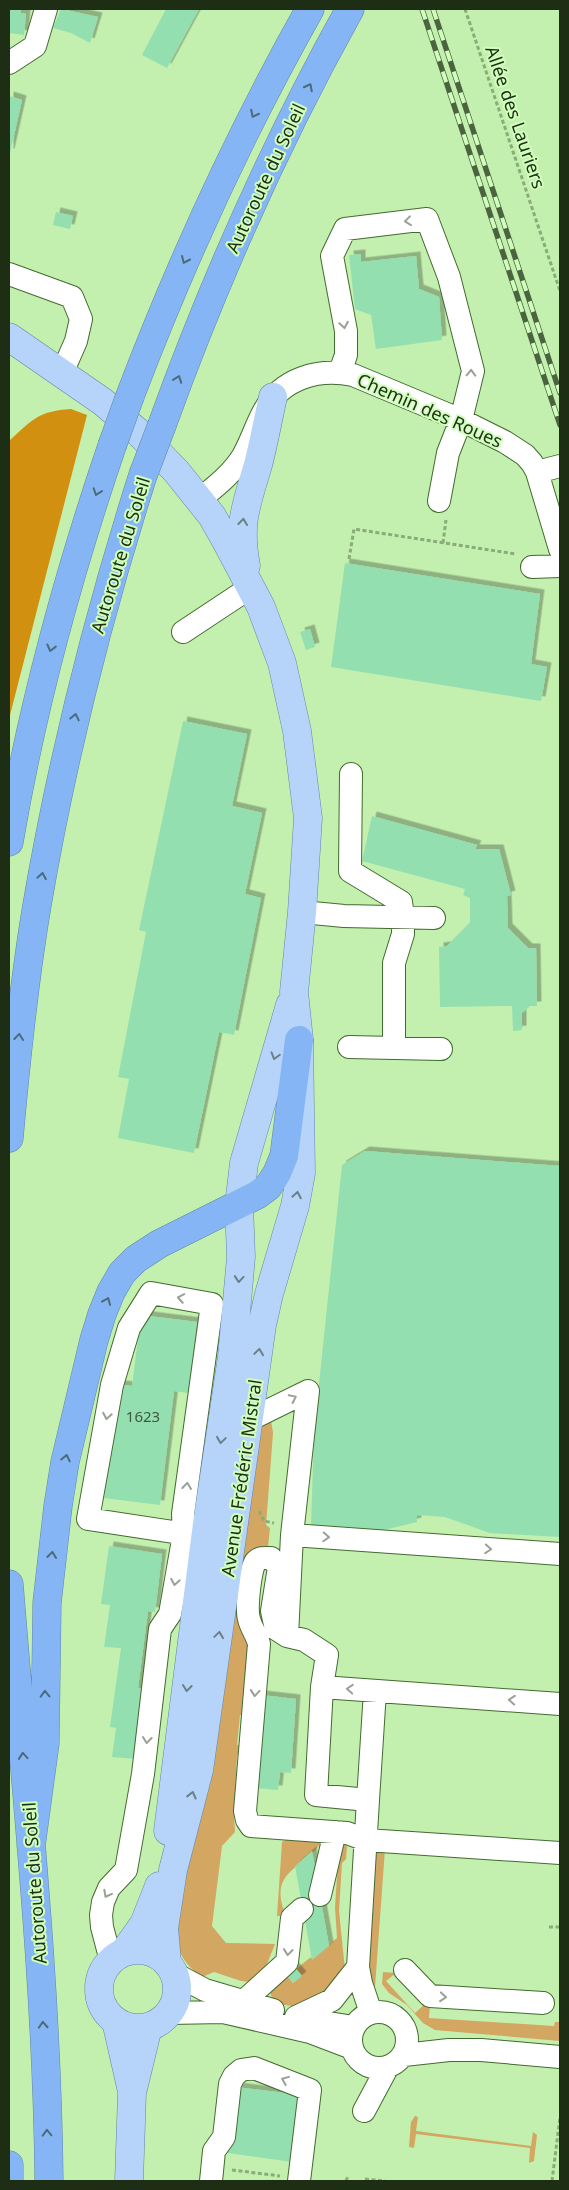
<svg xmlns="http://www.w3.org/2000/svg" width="569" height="2190" font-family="'Noto Sans',sans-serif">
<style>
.green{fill:#d3a662}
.forest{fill:#d1900f}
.building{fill:#94dfb0;filter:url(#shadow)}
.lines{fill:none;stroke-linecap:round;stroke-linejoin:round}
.minor-casing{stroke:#436b2f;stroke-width:24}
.major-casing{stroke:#6186a7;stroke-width:29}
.highway-casing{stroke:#6186a7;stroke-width:29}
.path{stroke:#89ac79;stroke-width:3;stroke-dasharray:4 2.5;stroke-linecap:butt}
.minor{stroke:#fff;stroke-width:22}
.major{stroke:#b6d3f9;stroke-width:28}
.highway{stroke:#86b5f5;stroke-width:28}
.rail-casing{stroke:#4b6440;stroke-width:5.5}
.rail{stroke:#d0febb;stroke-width:4;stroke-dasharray:11;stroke-linecap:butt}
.highway-bridge-casing{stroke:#6186a7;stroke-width:29;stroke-linecap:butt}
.highway-bridge{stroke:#86b5f5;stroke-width:28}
.oneway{stroke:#4c6b7a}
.oneway2{stroke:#99a196}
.oneway3{stroke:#6a8087}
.labels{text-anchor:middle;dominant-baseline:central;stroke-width:4;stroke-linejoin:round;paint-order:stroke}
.number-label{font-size:15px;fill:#3b5a3c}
.street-label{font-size:18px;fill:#1d2e15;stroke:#d0febb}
</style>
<defs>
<filter id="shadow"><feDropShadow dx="4.5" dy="-4.5" stdDeviation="0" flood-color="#0004"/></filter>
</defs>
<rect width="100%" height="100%" fill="#c3f0ae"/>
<path class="green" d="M271,1420l2,13 -7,92 4,3 -2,19 -8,5 -9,-2 -6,8 8,81 -5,76h-8l-3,30 8,1 -1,8 -7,1 -3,59 1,18 -13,14 -10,80 14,17 49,1 -10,25 -15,13 -9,-1 -27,-9 -12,5c-17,-12 -25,-25 -27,-45l83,-503z
M289,1838l32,3v2c-19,27 -54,28 -35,73h-9l5,-74z
M344,1842l3,5 -1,12 -4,4 -3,48 6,59 -5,11 -36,27 -31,-5 -3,-12 18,-14 5,6 8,-7 -5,-7 15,-12 1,2 25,-21 -2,-31 4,-59z
M382,1849h3l-10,138 -4,-8 -4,-17 8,-108z
M383,1972l13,1 -10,8 29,32 10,-9h5l-1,14 125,8 1,-4h5v19l-125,-11 -12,-7 -16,-18 -18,-12 -7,-9z
M415,2116l3,1 -2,14 115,15 2,-14 4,3 -3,26 -5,2 1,-15 -114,-14 -2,14 -5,-1 2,-25z"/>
<path class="forest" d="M71,409l16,6 -78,304v-278c23,-21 29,-30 62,-32z"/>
<path class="building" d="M9,9h12v4l5,1 -2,21 -15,-2z
M61,9l37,8 -8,26 -19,-10 -18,-5z
M166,9h33l-32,59 -25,-13z
M9,96l13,4 -12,53h-1z
M56,212l17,4 -3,13 -17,-4z
M361,254v8l55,-6 3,33 20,8 3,43 -66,9 -5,-34 -16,-6 -6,-54z
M345,563l195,31 -9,70 16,3 -6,34 -210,-34z
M310,629l5,18 -9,3 -6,-18z
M183,721l64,13 -15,72 30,7 -17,81 16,4 -27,137 -15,-3 -25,121 -76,-15 11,-59 -11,-2 28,-145 -7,-2z
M372,816l105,29 -2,4h24l12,46 -4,1 1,32 20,20h8l1,58h-7l-8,7v17l-9,1 -1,-25 -72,1 -1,-60 8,-1 23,-23v-25l-7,-3 2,-6 -103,-28z
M365,1151l195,15v371l-70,-4 -45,-16 -28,-2v7l-37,9 -69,-4 3,-96 28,-266z
M141,1315l56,7 -9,71 -14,-2 -14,114 -56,-7 16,-113 12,1z
M109,1546l53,8 -7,58 -7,-1 -10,77 8,1 -10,70 -24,-2 4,-29 -6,-1 11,-79 -17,-1 6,-42 -9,-1z
M261,1695l35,4 -5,74 -11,-1 -2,18 -23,-2z
M312,1851l17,95 -17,14 -17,-94z
M292,1964l10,12 -9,7 -10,-12z
M236,2087l65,8 -9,67 -64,-9z"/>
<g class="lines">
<g class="minor-casing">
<path id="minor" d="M9,63l26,-17 11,-37
M9,274l63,23 9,22 -5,22 -14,32
M340,372l6,-17v-24l-14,-75 13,-27 82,-10 22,58 24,94 -12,49 -13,33 -9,48
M537,472l23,-6
M199,500c16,-13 33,-26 44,-44 8,-14 13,-31 21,-45 18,-33 54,-43 89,-36l108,45 44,22 20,13 7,8 5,9 23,77
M532,567l28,-1
M183,632l68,-45
M351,774l-1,97 51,31 2,15v17l-9,29v85
M302,912l42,4 90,2
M349,1047l92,2
M249,1420l59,-29 -16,144
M287,1636l5,-101 268,19
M322,1687l238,17
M375,1691l-7,109 -52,-5 6,-108 5,-32 -23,-15 -17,-4 -11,-7 -4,-18 7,-44 -8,-9c-5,0 -11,-1 -15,3 -6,6 -10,48 -7,58 2,9 8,16 10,25l-14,167 2,9 4,6 96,7 19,7 194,13
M368,1800l-10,167 3,16 10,30
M320,1895l15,-63
M111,1961l-9,-34 -1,-12 2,-13 6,-14 17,-18 17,-96 17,-145 10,-15 14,-80 -1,-20 29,-210 -61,-11 -22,35 -17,57 -24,134 118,18
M405,1970l25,26 113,7
M175,1974l30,16 68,20
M244,2001l43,-39 5,-44 10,-9
M351 2040a28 28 0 1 1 56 0a28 28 0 1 1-56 0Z
M169,2013l54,-1 87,20 42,16
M296,2017l36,-17 26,-33
M303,2019l51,8
M404,2055l45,-5h32l79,7
M364,2111l23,-43
M211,2181l3,-30 10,-14 6,-53 4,-8 7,-6 13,-2 56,22 -11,91"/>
</g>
<g class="major-casing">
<path id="major" d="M9,337l94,65 36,31 37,38 36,45 13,23 36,68 21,56 15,68 11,87 -6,94 -8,80 5,48 2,133 -6,33 -26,88 -7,31 -63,445 -26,100 -9,58 3,35
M246,566c-8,-44 0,-60 12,-101 6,-23 10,-46 15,-68
M168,1831l39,-307 25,-167 9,-100 -2,-52 5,-42 46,-158
M99 1989a39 39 0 1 1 78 0a39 39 0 1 1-78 0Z
M124,1952l20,-28 15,-38
M116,2021l15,66
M129,2181l3,-88 16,-66"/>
</g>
<g class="highway-casing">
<path id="highway" d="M130,396c51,-134 110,-263 180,-387
M162,425c52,-144 114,-283 188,-416
M9,842c23,-135 59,-267 103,-396
M9,1138c7,-78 15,-156 28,-233 25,-146 61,-289 106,-430
M9,1584c16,199 38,398 40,597
M31,1846l14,-103 2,-140 11,-97 7,-44 29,-122 8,-26 9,-22 11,-19 14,-14 23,-15 98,-49 11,-8 9,-14 7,-17 15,-116
M9,2165v16"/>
</g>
<path class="path" d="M465,9l95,282
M443,543l3,-23
M349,559l5,-30 162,25
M259,1511l5,10 10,2
M549,1927h11
M232,2170l48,6
M365,2179l20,2
M346,2181l2,-5
M552,2181l8,-64"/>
<use href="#minor" class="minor"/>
<use href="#major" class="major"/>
<use href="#highway" class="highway"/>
<g class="rail-casing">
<path id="rail" d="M422,9l138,416
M433,9l127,384"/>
</g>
<use href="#rail" class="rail"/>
<g class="highway-bridge-casing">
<path id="highway-bridge" d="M112,446l18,-50
M143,475l19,-50"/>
</g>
<use href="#highway-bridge" class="highway-bridge"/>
</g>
<defs><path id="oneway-chevron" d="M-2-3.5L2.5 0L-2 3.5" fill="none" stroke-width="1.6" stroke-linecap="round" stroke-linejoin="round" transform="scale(1.25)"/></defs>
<g class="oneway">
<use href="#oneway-chevron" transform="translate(309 87) rotate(-63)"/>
<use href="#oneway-chevron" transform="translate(254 114) rotate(117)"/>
<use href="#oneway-chevron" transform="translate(185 260) rotate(114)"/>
<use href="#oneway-chevron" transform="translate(178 379) rotate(-70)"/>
<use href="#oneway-chevron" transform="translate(97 492) rotate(109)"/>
<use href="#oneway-chevron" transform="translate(51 648) rotate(104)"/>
<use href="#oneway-chevron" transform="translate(75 717) rotate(-78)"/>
<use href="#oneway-chevron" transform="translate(42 876) rotate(-80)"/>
<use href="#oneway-chevron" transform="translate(19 1037) rotate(-83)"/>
<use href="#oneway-chevron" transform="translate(107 1301) rotate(-67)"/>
<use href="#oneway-chevron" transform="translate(66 1458) rotate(-78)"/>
<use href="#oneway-chevron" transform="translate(52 1555) rotate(-84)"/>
<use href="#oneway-chevron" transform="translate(45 1694) rotate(-91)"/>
<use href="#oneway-chevron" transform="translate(23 1756) rotate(-95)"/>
<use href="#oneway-chevron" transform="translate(43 2025) rotate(-93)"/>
<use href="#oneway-chevron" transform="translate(47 2133) rotate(-92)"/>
</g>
<g class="oneway2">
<use href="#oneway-chevron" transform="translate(408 221) rotate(173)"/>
<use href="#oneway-chevron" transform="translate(344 325) rotate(81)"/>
<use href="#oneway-chevron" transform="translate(471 373) rotate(-88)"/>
<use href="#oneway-chevron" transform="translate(181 1298) rotate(-170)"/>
<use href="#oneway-chevron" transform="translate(293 1398) rotate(-26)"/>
<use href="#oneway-chevron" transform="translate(107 1416) rotate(100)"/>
<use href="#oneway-chevron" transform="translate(187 1486) rotate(-83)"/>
<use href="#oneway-chevron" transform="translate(326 1537) rotate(3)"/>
<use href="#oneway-chevron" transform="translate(488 1549) rotate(4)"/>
<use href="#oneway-chevron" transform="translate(175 1582) rotate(100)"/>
<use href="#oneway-chevron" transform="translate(350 1689) rotate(-176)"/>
<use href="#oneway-chevron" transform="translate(255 1693) rotate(95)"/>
<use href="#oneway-chevron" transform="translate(512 1700) rotate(-176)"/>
<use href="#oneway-chevron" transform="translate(147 1740) rotate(97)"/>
<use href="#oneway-chevron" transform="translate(107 1894) rotate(118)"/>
<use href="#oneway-chevron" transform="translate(288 1952) rotate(96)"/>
<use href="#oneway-chevron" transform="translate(443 1997) rotate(5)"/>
<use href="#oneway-chevron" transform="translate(285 2080) rotate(-158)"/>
</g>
<g class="oneway3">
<use href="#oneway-chevron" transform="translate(243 522) rotate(-84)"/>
<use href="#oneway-chevron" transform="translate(275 1056) rotate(106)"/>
<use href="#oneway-chevron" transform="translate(297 1195) rotate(-80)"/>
<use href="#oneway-chevron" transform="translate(239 1279) rotate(95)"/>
<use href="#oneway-chevron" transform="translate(259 1352) rotate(-82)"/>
<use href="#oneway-chevron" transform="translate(221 1440) rotate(98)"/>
<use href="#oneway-chevron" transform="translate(219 1635) rotate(-82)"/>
<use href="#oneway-chevron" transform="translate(187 1688) rotate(97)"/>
<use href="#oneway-chevron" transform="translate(192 1795) rotate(-76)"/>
</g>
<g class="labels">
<g class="number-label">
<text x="143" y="1416">1623</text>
</g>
<g class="street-label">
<text transform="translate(516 117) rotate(71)">Allée des Lauriers</text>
<text transform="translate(265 178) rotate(-65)">Autoroute du Soleil</text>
<text transform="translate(430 410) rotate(24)">Chemin des Roues</text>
<text transform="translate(120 555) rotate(-73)">Autoroute du Soleil</text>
<text transform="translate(241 1478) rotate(-82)">Avenue Frédéric Mistral</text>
<text transform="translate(34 1883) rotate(-94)">Autoroute du Soleil</text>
</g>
</g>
<rect width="569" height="2190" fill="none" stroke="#1d2e15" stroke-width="20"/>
</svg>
